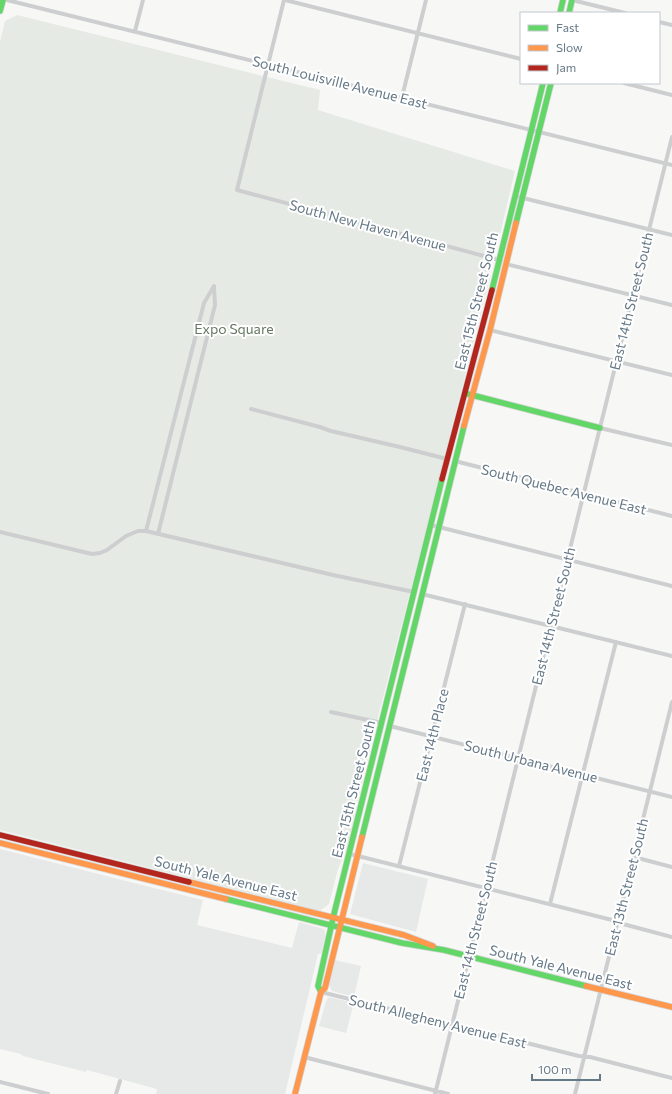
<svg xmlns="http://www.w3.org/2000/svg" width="672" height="1094" font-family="Commissioner,sans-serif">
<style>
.built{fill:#e7e8e8}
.green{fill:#e6eae4}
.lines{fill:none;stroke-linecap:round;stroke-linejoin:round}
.fast-casing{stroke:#d4d5d6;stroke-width:7}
.slow-casing{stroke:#d4d5d6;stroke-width:7}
.jam-casing{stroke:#d4d5d6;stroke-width:7}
.street{stroke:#cdcecf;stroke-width:4}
.fast{stroke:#63d668;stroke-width:5.5}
.slow{stroke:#ff974d;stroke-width:5.5}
.jam{stroke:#b3261e;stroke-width:5.5}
.labels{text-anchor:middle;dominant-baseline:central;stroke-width:4;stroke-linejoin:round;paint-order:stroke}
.street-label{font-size:14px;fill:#667987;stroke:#fff}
.park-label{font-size:14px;fill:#667861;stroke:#fff}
</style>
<rect width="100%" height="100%" fill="#f7f7f6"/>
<path class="built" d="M0,849l134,34 69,17 -6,25 95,23 7,-26 25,7 1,3v5l-4,17h-3l-33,140h-129l1,-5 -70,-19 -1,2 -63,-16 -2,-2 -21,-5z
M363,863l65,16 -12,53 -66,-18z
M335,960l26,6 -7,31 -22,-6 -3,-6z
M329,997l25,6 -8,30 -27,-7 7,-25z"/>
<path class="green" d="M17,15l303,75 -2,20 197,61 -17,72 -11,7 -3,13 7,11 -116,455 -29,122 -8,18 -9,35 -9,7 -320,-81v-788l5,-21z"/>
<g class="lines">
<g class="fast-casing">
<path id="fast" d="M0,11l3,-11
M560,13l3,-13
M569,13l3,-13
M516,223l35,-140
M492,290l51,-207
M468,394l132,34
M362,837l102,-411
M226,899l176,44 42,7 142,36
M321,992l-3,-6 15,-68 109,-439"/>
</g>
<g class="slow-casing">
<path id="slow" d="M464,426l26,-96 26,-107
M0,843l226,56
M189,882l215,53 29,11
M586,986l86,21
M295,1094l26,-102 4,-4 37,-151"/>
</g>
<g class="jam-casing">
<path id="jam" d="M442,479l50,-189
M0,835l189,47"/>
</g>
<path class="street" d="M7,0l665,165
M284,0l-47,190 262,70
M285,0l236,59
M572,0l53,13
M659,22l13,3
M135,31l8,-31
M624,83l48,12
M402,97l24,-97
M515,196l157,39
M506,264l166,41
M490,330l182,45
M251,409l69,18 11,4 69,16 47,12
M600,428l72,17
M455,461l217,55
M431,525l241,61
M146,531l58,-228 10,-17
M0,532l92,22 8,-1 7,-3 19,-14 12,-5h8l187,44 81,17
M158,534l57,-229 -1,-18
M422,594l250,62
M331,712l51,11
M390,726l282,71
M350,854l262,66 11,4 49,13
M634,857l38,10
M399,866l66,-262
M550,904l66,-262
M321,992l258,64 11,1 82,21
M304,1057l144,37
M0,1082l48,12
M116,1094l4,-13
M435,1094l237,-957
M575,1094l97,-392"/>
<use href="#fast" class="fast"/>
<use href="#slow" class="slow"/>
<use href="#jam" class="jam"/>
</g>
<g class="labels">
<g class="street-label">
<text transform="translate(340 82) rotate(14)">South Louisville Avenue East</text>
<text transform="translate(368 225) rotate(15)">South New Haven Avenue</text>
<text transform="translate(476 301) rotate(-76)">East 15th Street South</text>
<text transform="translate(631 301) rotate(-76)">East 14th Street South</text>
<text transform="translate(564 489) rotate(14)">South Quebec Avenue East</text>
<text transform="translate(553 616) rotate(-76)">East 14th Street South</text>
<text transform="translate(432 735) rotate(-76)">East 14th Place</text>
<text transform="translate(531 761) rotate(14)">South Urbana Avenue</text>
<text transform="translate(353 789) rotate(-76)">East 15th Street South</text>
<text transform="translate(226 878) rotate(14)">South Yale Avenue East</text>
<text transform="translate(626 887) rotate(-76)">East 13th Street South</text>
<text transform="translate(475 930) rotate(-76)">East 14th Street South</text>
<text transform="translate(561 967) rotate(14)">South Yale Avenue East</text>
<text transform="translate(438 1021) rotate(14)">South Allegheny Avenue East</text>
</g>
<g class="park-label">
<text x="234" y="328">Expo Square</text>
</g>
</g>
<rect x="520" y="12" width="140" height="72" fill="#ffffff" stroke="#c2c9cf"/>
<rect x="528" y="25" width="20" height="6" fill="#63d668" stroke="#c2c9cf"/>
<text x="556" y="32" font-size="12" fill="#667987">Fast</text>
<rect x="528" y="45" width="20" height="6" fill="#ff974d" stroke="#c2c9cf"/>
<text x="556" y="52" font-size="12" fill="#667987">Slow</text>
<rect x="528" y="65" width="20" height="6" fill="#b3261e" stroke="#c2c9cf"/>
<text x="556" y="72" font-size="12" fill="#667987">Jam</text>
<path d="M532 1074v6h68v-6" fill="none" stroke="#667987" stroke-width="2"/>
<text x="538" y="1074" font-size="12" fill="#667987" stroke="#ffffff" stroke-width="3" paint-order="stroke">100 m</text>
</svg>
